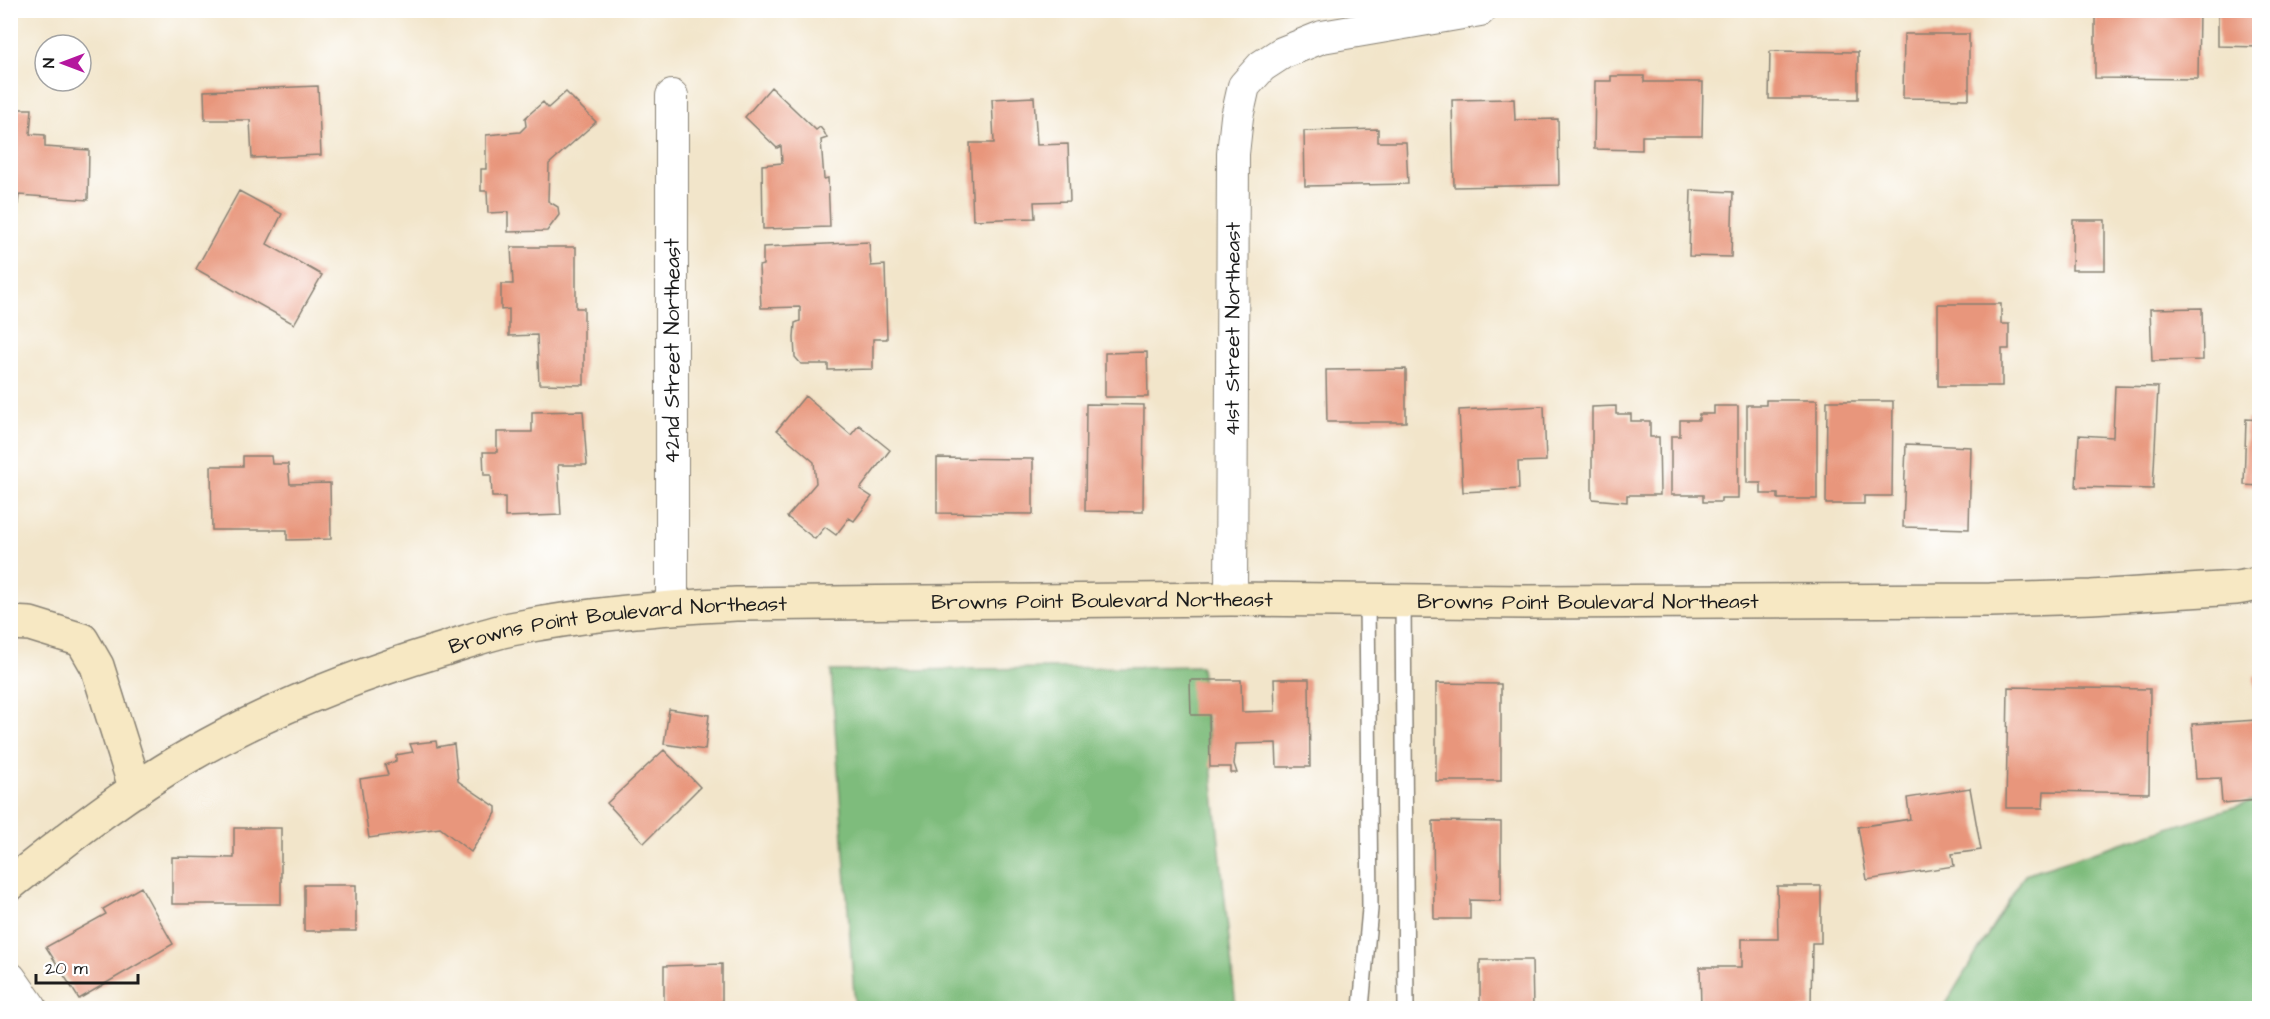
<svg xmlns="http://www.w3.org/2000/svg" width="2270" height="1019" font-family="'Architects Daughter',sans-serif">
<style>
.forest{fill:#7ebc7b;stroke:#4d6c4c;stroke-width:1.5}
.building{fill:#e8967b}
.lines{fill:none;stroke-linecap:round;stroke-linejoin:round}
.lane-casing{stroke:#878073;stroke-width:18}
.street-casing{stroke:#878073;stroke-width:34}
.secondary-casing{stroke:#878073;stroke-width:36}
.lane{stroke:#fff;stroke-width:15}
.street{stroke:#fff;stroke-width:32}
.secondary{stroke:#f7e8c3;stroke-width:33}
.labels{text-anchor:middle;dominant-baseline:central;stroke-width:5;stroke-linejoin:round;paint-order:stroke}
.street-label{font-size:21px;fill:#1c1c1c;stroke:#fff}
</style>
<rect width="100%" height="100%" fill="#fff"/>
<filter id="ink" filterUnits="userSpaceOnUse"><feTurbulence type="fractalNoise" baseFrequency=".0167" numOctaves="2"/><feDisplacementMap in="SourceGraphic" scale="12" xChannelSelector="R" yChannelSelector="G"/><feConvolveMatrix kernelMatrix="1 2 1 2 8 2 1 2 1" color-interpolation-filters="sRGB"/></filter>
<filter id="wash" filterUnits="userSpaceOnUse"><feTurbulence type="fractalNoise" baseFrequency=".008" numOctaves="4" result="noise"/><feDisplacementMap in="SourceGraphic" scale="24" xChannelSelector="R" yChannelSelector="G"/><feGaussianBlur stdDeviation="1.35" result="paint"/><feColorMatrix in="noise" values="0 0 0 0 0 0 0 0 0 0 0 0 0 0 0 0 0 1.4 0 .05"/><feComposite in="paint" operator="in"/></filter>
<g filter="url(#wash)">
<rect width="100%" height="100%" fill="#f2e5ca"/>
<path class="forest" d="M1201,666l35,342h-381l-24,-337z
M2259,799v209h-316l82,-134z"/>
<g id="blocks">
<path class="building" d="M2095,10h104l-1,69 -103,-1z
M2218,10h42v37l-42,-1z
M1904,34h65v65l-66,-1z
M1770,51l88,1v47h-89z
M1611,76h33v6h59l-1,54h-60v14l-48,-1 1,-68h16z
M318,86l3,69 -69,3 -2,-38h-45l-1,-29z
M771,87l45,43 4,-3 4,5 3,6 -6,2 3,39 4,-1 2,49 -67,2 -1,-64 20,-2 -1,-17 -4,2 -32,-31z
M566,92l30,30 -47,42 -1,37 10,6 1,8 -12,16 -39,1v-20l-20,1 -1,-22h-6v-22h5v-34l34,-3 6,-6 -1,-8 18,-16 5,6z
M1034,97l3,48 31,-1 2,57 -36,1 1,16 -62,2 -3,-77h24l-2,-44z
M1514,99l1,21 43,-1 1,66 -105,2 -2,-87z
M10,109h22l-2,25 15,1v12l44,3 -1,50 -69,-5 -1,9 -8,-1z
M1378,129v13h28l2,42 -103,2 -1,-55z
M1691,190l42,2 -2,65 -42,-1z
M239,191l43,23 -15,30 55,31 -28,49 -98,-55z
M2073,220h32v50h-33z
M869,242l2,24 14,-1 2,74h-14v30l-45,1v-6h-27l-6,-7 -1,-19 1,-15 5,-2v-14l-39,1 -2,-42 4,-1v-18z
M511,247h65v61h8v77l-45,-1 -2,-49 -28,1v-27l-8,1v-26h12z
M1938,304h63v20h8v25h-7v37h-64z
M2202,308l1,52 -51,1 -2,-52z
M1147,352l1,45h-43v-44z
M1406,369v53h-79l-1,-52z
M2115,386l43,1 -5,102 -77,-2 3,-52 34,2z
M805,396l46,39 8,-10 31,25 -30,39 12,8 -18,24 -5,-3 -13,17 -11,-8 -10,12 -28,-22 29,-34 -2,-21 -37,-32z
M1766,400h51v99h-39v-5h-17v-11h-14v-78h19z
M1827,401h66l-1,95h-28v8h-38z
M1086,404l58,1 -1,107 -58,-1z
M1544,406l2,55 -28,1 1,27 -56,3 -4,-82z
M1616,406v8h15v7h19v16h9l1,58h-33v7l-35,-3v-92z
M1714,406h24v92h-17v4h-18v-7h-32v-59h9v-16h19v-6h15z
M583,411l4,54h-29l3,50 -56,2v-20h-13l-1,-22h-7l-1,-23h14v-20h35v-20z
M2246,419l14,1v66l-16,-1z
M1906,444l65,3 -2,82 -66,-2z
M243,456h28l1,8h16l2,20 40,-1 1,56 -44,1v-10h-75l-1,-64h32z
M937,458l96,1v55l-96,-1z
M2260,675v125l-38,3 -2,-25 -24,1 -4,-55 65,-4 -3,-44z
M1274,679h35l1,88h-33l-1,-24 -40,1 -2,20 3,9h-6v-6h-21l-1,-52h-18l-1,-35h51l1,32 33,-1z
M1436,683l65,1v97h-65z
M2008,687l142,2 -1,104 -105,-2 -1,17h-37z
M669,709l40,6 -4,35 -41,-6z
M436,741l1,6 17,-3 4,37 38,26v6l-25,39 -31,-24 -71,10 -9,-59 28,-4 -3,-10 11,-4v-6l17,-3 -3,-8z
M664,750l36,37 -56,56 -37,-40z
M1970,788l11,62 -29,4 2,12 -87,14 -9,-53 52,-8 -3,-21z
M1433,821l68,1v79l-31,-1v19h-36z
M234,828h47v76h-109v-47l62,1z
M304,885h52v46h-52z
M1777,886h44v57h-9l-1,65h-110l-1,-41h42v-28h36z
M141,887l32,57 -94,55 -33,-52 60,-33 -3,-5z
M1480,960h52l1,48h-53z
M722,964v44h-58v-42z"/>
</g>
</g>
<g filter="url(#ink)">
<use href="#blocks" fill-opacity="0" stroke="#878073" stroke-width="1.5"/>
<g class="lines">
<g class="lane-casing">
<path id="lane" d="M1403,601l3,407
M1361,1008l9,-99 -3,-308"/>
</g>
<g class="street-casing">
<g id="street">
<path id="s1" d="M1231,599l2,-445 4,-37 7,-31 18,-20 20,-13 40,-16 158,-27"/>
<path d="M672,607v-511"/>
<path d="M10,978l21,30"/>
</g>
</g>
<g class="secondary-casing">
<g id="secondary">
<path d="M10,623l20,1 52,16 15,26 39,124"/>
<path id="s2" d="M10,884c57,-45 114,-91 177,-127 79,-46 167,-81 254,-107 23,-7 46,-16 70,-21 74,-15 149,-21 225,-25l495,-5 294,3 465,-2 101,-3 145,-9 24,-4"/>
</g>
</g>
<use href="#lane" class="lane"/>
<use href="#street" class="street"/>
<use href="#secondary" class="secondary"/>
</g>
</g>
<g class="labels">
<g class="street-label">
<text stroke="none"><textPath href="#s1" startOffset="270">41st Street Northeast</textPath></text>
<text transform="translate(672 351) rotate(-90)">42nd Street Northeast</text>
<text stroke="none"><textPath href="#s2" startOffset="1160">Browns Point Boulevard Northeast</textPath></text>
<text stroke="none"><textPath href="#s2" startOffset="1646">Browns Point Boulevard Northeast</textPath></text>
<text stroke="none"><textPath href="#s2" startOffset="674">Browns Point Boulevard Northeast</textPath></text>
</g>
</g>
<rect width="2270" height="1019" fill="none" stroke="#fff" stroke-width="36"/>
<g transform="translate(63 63) rotate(270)"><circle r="28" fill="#ffffff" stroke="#a4a4a4" stroke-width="1.5"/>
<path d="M0-4.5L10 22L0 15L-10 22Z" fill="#b5179e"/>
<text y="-9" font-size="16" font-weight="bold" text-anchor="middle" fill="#1c1c1c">N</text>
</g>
<path d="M36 974v9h102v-9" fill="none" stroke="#1c1c1c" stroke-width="3"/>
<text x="45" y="974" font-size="18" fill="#1c1c1c" stroke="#ffffff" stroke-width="4.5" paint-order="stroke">20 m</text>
</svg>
